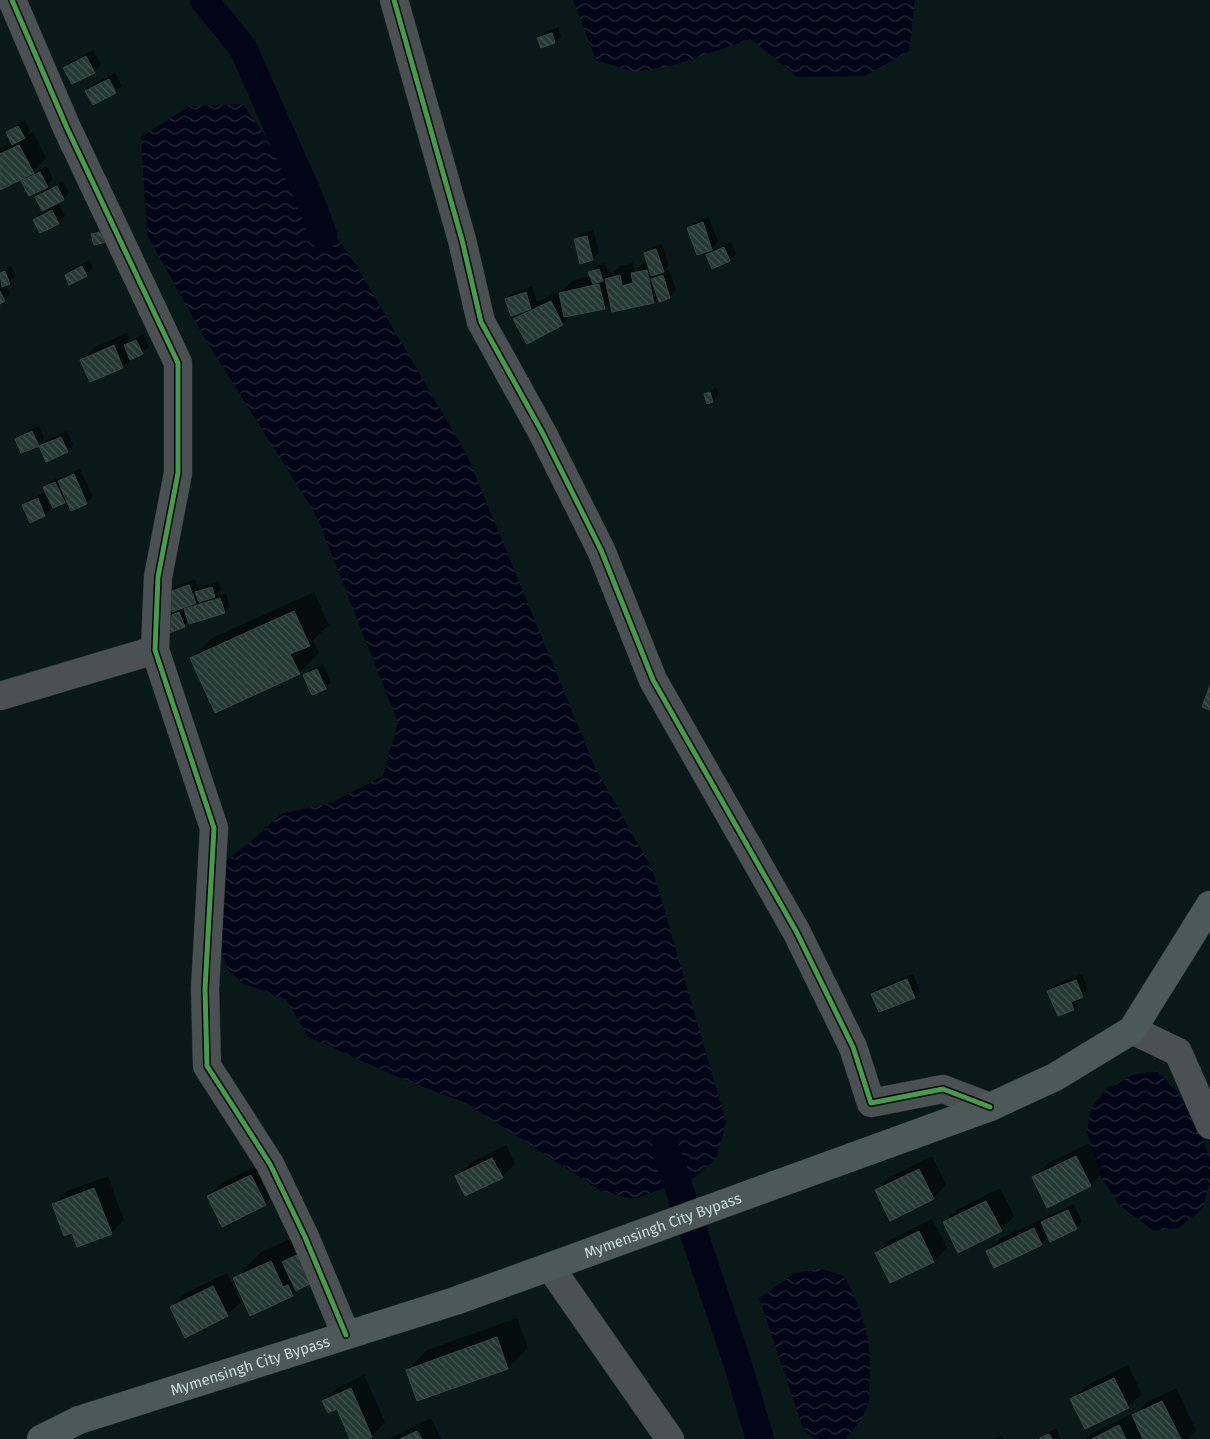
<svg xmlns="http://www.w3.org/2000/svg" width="1210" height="1439" font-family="'Fira Sans',sans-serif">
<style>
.water{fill:url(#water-waves)}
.shadow{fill:#0007;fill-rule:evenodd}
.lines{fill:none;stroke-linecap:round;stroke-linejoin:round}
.canal{stroke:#010517;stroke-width:28}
.building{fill:url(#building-back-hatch);stroke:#384642}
.minor-casing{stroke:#253332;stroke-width:29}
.highway-casing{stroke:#253332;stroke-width:29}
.minor{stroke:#4b5152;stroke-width:28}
.highway{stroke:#4d5959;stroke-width:28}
.cycleway-casing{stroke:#000807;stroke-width:8}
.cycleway{stroke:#469c4c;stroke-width:5}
.labels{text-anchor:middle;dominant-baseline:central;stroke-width:4;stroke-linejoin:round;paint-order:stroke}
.street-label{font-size:15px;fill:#cbdddb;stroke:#000807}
</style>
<defs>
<pattern id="water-waves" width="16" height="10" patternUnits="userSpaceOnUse" patternTransform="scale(1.25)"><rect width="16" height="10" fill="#010517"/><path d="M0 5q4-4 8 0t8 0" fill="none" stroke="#252938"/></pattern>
<pattern id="building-back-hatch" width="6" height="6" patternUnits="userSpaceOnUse" patternTransform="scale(1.25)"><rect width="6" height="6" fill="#253933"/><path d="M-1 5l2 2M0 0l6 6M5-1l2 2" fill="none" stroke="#435550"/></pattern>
</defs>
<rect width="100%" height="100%" fill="#081918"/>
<path class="water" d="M573,0h342l-6,51 -44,25 -68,1 -46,-38 -80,27 -37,6 -38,-12z
M243,104l113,161 111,190 128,312 58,104 73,251 -10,37 -24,20 -59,20 -32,-8 -135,-88 -59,-22 -99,-44 -22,-38 -42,-15 -15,-13 -11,-28 7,-82 29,-22 27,-25 50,-11 52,-27 15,-53 -82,-208 -112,-178 -57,-102 -6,-98 49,-31z
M1157,1071l21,22 23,37 9,31v21l-7,26 -24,20 -25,3 -35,-26 -19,-30 -13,-43 4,-24 16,-20 26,-13z
M822,1269l22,7 16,33 9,35 1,25 -1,33 -7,16 -16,21h-32l-10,-8 -45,-133 36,-25z"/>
<path class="shadow" d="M558,27l3,9 -6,6 -13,5 -3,-9 6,-6z
M93,50l8,15 -7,7 -29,-4 6,-6z
M115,73l7,13 -7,6 -28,-1 6,-7z
M25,120l5,11 -3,4 6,-3 13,26 -15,16 16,-8 6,13 -6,7 -24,-4 8,-9 -31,15v-39l12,-7 -5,-9z
M63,181l6,12 -6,6 -26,-1 6,-7z
M59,204l6,12 -7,7 -17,9 -6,-12 6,-7z
M709,217l9,25 -6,7 -23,-21 6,-6z
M114,225l3,9 -24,1 6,-7z
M593,230l6,23 -6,6 -12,3 -6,-22 6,-7z
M731,242l5,12 -7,6 -21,-5 6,-6z
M662,244l7,21 -7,7 7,-2 7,20 -6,7 -11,3 -1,-3 -4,5 -43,-1 -7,7 -32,6 -10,10 -47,-4 10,-10 -18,-11 6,-6 19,-7 5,16 27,-13 10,-9 17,-4 -1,-4 6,-6 9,-3 3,9 5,1 7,-7 13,-3 2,8 12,-11 -2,-6 7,-7z
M89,260l4,8 -7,7h-20l6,-6z
M11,266l5,10 -10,8 4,10 -10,8v-29z
M127,333l3,8 13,-7 6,13 -27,20 -40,-7 13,-13z
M716,387l3,8 -7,6 -7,-6z
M39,426l5,12 -6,7 -22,-6 7,-6z
M67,431l6,14 -6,6 -26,-5 6,-6z
M80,469l13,28 -7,6 -19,-4 -3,3 -19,-15 6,-6z
M44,493l7,16 -7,6 -20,-10 6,-6z
M195,579l4,11 4,-4 15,-5 3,8 -8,8 13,-4 4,13 -6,6 -35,8 -5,5 -20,-6 10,-7 -7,-18 7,-7zM192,603l-6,6 -1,-3z
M314,592l15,33 -16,15 6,13 -20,20 -107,-15 20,-20z
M323,664l8,18 -6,6 -20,-13 6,-6z
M913,974l7,17 -6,6 -41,-3 6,-6z
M1082,974l6,15 -10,8 2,5 -7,7 -25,-17 7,-7z
M1089,1143l15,29 -14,13 -56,-8 13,-13z
M506,1145l9,19 -13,13 -45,-1 13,-13z
M932,1156l14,29 -13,13 -57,-7 14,-14z
M264,1162l14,29 -13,13 -57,-8 14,-13z
M108,1176l16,44 -13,13 -38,-1 -19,-28 13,-13z
M1000,1188l14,28 -13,14 -57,-8 14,-13z
M1074,1204l8,18 -6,6 -27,8 -8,8 -54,7 14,-13z
M932,1219l15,29 -13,13 -43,21 -14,-29 13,-13z
M297,1236l3,51 -8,8 -58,-16 27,-27z
M227,1273l14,29 -14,13 -56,-8 13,-13z
M517,1318l11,30 -20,20 -101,2 20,-20z
M1128,1365l14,29 -14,13 -56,-8 13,-13z
M364,1375l21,47 -13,14 -7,3h-13l-14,-31 -14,-7 13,-13z
M1176,1388l20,42 -9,9h-101l5,-5 42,-21 1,2 13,-13z
M431,1418l10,21h-52z
M1056,1428l5,11h-19l6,-7z
M1002,1435l2,4h-10z"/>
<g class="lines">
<path class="canal" d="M204,0l39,48 68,154 12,33
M666,1150l72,215 22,74"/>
</g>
<path class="building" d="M552,33l3,10 -14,5 -4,-10z
M86,56l9,17 -23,11 -9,-16z
M109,79l7,14 -23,12 -8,-14z
M18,126l7,12 -13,7 -6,-13z
M19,145l15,28 -34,17v-36z
M40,172l8,15 -19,9 -8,-15z
M57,186l7,14 -22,11 -7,-14z
M52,210l7,14 -19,9 -7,-13z
M703,222l9,28 -15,5 -10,-27z
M108,230l3,11 -17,4 -3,-11z
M587,236l6,24 -13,4 -6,-25z
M724,247l6,14 -18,8 -6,-14z
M656,249l8,23 -13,4 -7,-23z
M82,266l5,10 -18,9 -4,-10z
M599,269l4,12 -10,3 -5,-12z
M647,270l7,33 -42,9 -7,-33 15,-4 2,11 11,-3 -2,-10z
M5,271l5,13 -8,3 -2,-14z
M663,275l7,23 -11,4 -8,-23z
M599,284l6,25 -41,8 -5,-24z
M0,291l5,10 -5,3z
M526,292l5,17 -20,7 -6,-17z
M551,301l12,24 -36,19 -14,-25z
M136,340l7,14 -13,6 -6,-15z
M114,345l9,23 -33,14 -10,-22z
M710,392l3,10 -6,2 -3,-10z
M32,431l7,15 -18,7 -6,-14z
M61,437l7,15 -22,10 -7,-16z
M74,474l13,30 -16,7 -13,-30z
M55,482l10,21 -12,5 -10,-21z
M38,498l7,18 -15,7 -8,-18z
M189,585l7,18 -24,9 -6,-19z
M212,587l3,10 -16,5 -4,-10z
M220,598l5,15 -36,11 -5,-15z
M294,611l16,35 -20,8 10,20 -85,39 -25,-55z
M179,612l6,15 -16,6 -6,-14z
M317,669l9,20 -14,6 -9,-20z
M1210,685v25l-8,-3z
M907,979l8,19 -36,14 -8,-18z
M1076,980l7,17 -12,5 3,8 -16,6 -11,-25z
M1076,1156l15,30 -44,22 -15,-31z
M492,1158l11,20 -38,18 -10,-20z
M919,1169l15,30 -44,22 -15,-31z
M251,1175l15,30 -44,22 -15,-31z
M94,1188l18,46 -35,13 -5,-14 -8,3 -12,-32z
M986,1201l16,30 -44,22 -15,-31z
M1068,1210l9,19 -27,13 -9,-20z
M1034,1228l8,17 -48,23 -8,-17z
M919,1231l15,31 -44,21 -15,-30z
M299,1254l14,28 -17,9 -14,-29z
M271,1261l12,26 5,-2 5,11 -43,20 -17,-38z
M213,1286l15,30 -43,22 -15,-31z
M497,1337l11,32 -91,32 -11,-31z
M1114,1378l15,30 -44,21 -15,-30z
M351,1388l21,49 -4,2h-18l-13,-30 -9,4 -6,-12z
M1162,1401l19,38h-38l-11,-24z
M1119,1425l7,14h-34z
M417,1431l5,8h-22z
M1049,1434l3,5h-12v-1z"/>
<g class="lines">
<g class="minor-casing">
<path id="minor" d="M12,0l55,128 111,235v110l-20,104 -3,73 59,178 -9,161 2,77 63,98 35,73 41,98
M394,0l68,240 19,82 61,110 59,118 52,130 143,251 57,116 18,56 72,-14 47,18
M0,696l155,-46
M1132,1030l46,22 32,73
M550,1267l120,172"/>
</g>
<g class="highway-casing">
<g id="highway">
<path id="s1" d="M41,1439l38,-19 376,-119 535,-194 65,-30 77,-47 78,-125"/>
</g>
</g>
<use href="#minor" class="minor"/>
<use href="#highway" class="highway"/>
<g class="cycleway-casing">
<path id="cycleway" d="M12,0l55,128 111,235v110l-20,104 -3,73 59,178 -9,161 2,77 63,98 35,73 41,98
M394,0l68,240 19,82 61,110 59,118 52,130 143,251 57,116 18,56 72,-14 47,18"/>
</g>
<use href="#cycleway" class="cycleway"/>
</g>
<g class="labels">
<g class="street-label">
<text stroke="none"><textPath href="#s1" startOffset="658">Mymensingh City Bypass</textPath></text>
<text stroke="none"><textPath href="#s1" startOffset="222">Mymensingh City Bypass</textPath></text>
</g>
</g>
</svg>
